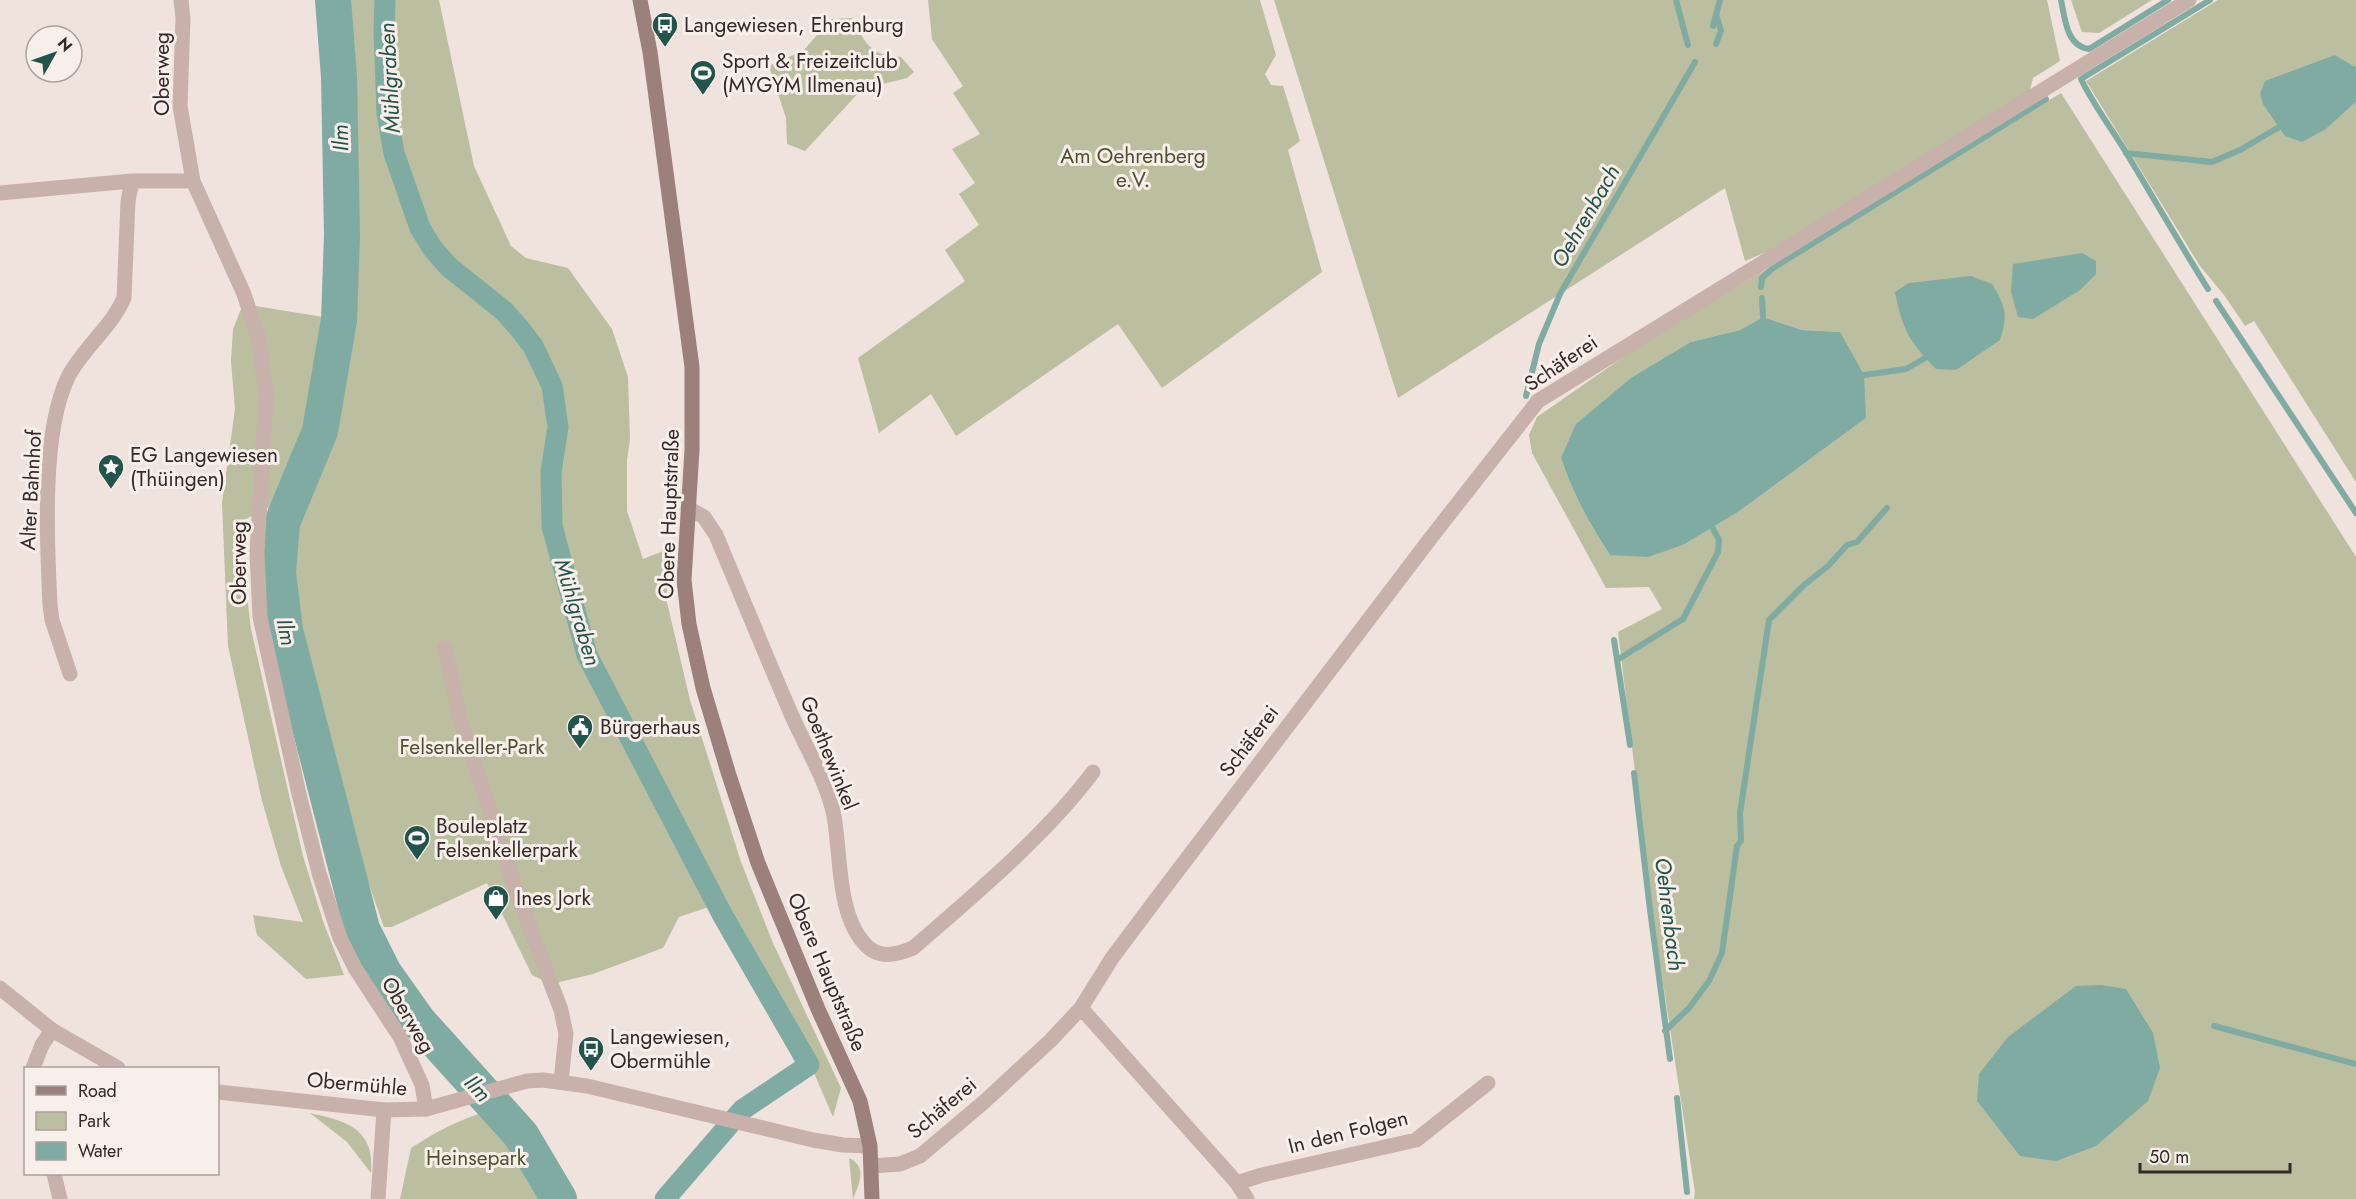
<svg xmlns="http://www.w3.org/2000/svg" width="2356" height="1199" font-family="Jost,sans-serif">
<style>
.green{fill:#bbbe9f;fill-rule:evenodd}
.water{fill:#7faba2}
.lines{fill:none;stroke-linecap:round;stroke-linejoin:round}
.stream{stroke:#7faba2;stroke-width:6}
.canal{stroke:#7faba2;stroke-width:21}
.river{stroke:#7faba2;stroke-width:36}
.minor{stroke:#c7b1aa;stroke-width:15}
.tertiary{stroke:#c7b1aa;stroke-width:15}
.secondary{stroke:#9b807c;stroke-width:15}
.labels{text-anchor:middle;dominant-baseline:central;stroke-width:6;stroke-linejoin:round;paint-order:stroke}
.poi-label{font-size:21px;fill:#362a29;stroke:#f8eeea;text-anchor:start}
.street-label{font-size:21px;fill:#362a29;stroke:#f8eeea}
.park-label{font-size:21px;fill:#4e522f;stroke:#f8eeea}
.water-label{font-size:22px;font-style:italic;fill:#22544b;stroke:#f8eeea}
</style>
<rect width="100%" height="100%" fill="#f0e3de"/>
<path class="green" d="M345,0h94l35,166 37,80 15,12 42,10 44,61 16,48 2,62 -3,21v51l16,48 31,-12 -8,51 24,102 51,162 32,81 68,145 -8,29 -37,-86 -10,1 -77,-125 -30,10 -16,31 -70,26 -42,10 -19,-9 -45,-92 -95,44h-8l-29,-82 -18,-77 -41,-138 -22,-125 -36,18 13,106 52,227 20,65 21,54 -38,4 -49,-44 -4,-20 50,7 -22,-56 -19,-65 -34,-155 -6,-143 13,-94 -4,-48 2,-32 10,-25 86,14 17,-208z
M928,0h332l16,55 -11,19 6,11 12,1 17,55 -12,9 34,122 -160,116 -44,-64 -162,112 -25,-42 -52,39 -21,-75 107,-77 -20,-31 34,-25 -20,-31 16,-11 -23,-34 28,-15 -27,-41 10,-7 -31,-47z
M1274,0h773l13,61 -27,17 -3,12 -245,154 -40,17 -20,-73 -327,210z
M2071,0h81l-53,33 -17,-1z
M2218,0h138v67l-21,-12 -9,74 30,-27v380l-102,-161 -9,5 -21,-31 -24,-29 -114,-185z
M852,18c14,26 17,37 49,39l13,15 -7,6 -45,11 -57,62 -18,-7 -1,-26 -17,-52 35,-16 27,-31z
M2061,93l295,464v642h-662l1,-7 -43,-281 -34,-279 44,-23 -13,-22 -43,1 -74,-135 -3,-18 8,-18 105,-73zM1763,317l39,13 38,2 26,86 -128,94 -53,32 -75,11c-22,-34 -36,-59 -49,-97l130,-116 49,-12z
M488,1111l31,33 32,55h-151l11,-51c25,-16 49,-29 77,-37z
M310,1113c36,8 65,15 61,60l-24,-31z
M849,1158c19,9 10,26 4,41z"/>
<path class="water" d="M2335,55l21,12v35l-30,27 -24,13 -17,-6 -22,-32 -3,-10 5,-13z
M2082,253l14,8v13l-16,16 -47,29 -15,-2 -7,-25 2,-28z
M1971,276l21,8c14,23 16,30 8,56l-44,30 -20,-1c-27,-28 -33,-38 -41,-77l14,-9z
M1763,317l39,13 38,2 24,43 2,43 -128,94 -53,32 -37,13 -38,-2c-22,-34 -36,-59 -49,-97l15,-34 55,-46 60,-36 49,-12z
M2101,985l25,4 27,44 7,35 -12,33 -52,45 -40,15 -36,-5 -43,-55 2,-27 29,-37 68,-51z"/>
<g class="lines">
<path class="stream" d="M1676,0l12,45
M2061,0c4,18 5,46 28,49l79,-49
M1713,26l7,-26
M1716,44l5,-13 -5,-17
M2126,153l86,9 30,-13 37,-22
M1761,287l1,-9 11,-10 273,-169
M2208,289c-28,-45 -54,-90 -81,-135 -15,-25 -33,-48 -46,-75l129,-79
M1762,298l1,19
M2216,301l140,212
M1864,375l42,-6 19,-11
M1526,396l13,-52 21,-50 135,-232
M1614,640l16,105
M1617,660l66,-41 35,-67 1,-12 -7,-13
M1634,773l16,137 20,149
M2214,1026l142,38
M1665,1031l24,-23 20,-27 13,-28 15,-107 4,-5 -1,-28 29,-193 35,-35 24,-19 19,-21 10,-3 30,-34
M1677,1098l10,94"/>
<path class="canal" d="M385,0l-1,30 3,83 7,40 26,75 13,21 16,18 55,44 15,17 14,18 19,40 6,41 -7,45 1,54 35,129 136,261 86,149 -67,45 -77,89"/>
<path class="river" d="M333,0l6,77 3,158 -3,85 -19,111 -38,92 -4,50 7,57 77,299 22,44 34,48 103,114 38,64"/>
<path class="minor" d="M181,0l2,18 -3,88 13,75 51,113 15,46 7,53 -9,160 3,64 39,177 20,79 21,65 15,30 45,69 22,48 4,24
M0,193l132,-12h61
M688,508l16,9 12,18c25,60 50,121 76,181 14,32 35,65 42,100 7,39 3,97 30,127 14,17 32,12 49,5 61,-53 132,-112 180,-176
M445,648l15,72 59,179 42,111 5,24 -5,47
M70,674l-18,-54 -2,-15c-3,-63 -9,-172 18,-228 14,-28 43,-49 56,-79l4,-97 4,-20
M1081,1008l156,175 10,16
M33,1068l9,-23 10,-15
M872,1166l28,-2 20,-8 64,-54 67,-62 30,-32 31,-50 45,-60 276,-363 105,-134 651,-401
M54,1174l6,25
M1237,1183l25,-8 154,-35 72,-57
M378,1199l6,-89"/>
<path class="tertiary" d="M0,988l52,42 66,38
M218,1092l166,18 42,-1 101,-28 16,-1 44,6 226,54 30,5 27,1"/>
<path class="secondary" d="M640,0l10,52 42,315v83l-8,130 5,44 14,64 25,84 30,91 60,146 42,92 10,45 2,53"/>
</g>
<defs>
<g id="bus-pin" transform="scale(1.35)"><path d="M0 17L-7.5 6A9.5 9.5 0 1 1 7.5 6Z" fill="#22544b" stroke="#f8eeea"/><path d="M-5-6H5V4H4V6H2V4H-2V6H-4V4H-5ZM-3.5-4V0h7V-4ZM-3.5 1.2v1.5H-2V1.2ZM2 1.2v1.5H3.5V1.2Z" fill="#fff"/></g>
<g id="stadium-pin" transform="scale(1.35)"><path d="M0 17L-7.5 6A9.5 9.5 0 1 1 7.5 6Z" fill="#22544b" stroke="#f8eeea"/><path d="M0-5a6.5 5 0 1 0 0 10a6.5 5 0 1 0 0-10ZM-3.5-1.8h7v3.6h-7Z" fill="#fff"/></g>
<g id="sight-pin" transform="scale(1.35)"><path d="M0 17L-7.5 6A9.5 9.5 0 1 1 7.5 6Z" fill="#22544b" stroke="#f8eeea"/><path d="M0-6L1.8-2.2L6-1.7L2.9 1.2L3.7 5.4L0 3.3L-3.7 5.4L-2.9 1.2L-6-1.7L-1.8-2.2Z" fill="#fff"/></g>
<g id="civic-pin" transform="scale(1.35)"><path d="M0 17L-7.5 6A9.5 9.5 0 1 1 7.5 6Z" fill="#22544b" stroke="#f8eeea"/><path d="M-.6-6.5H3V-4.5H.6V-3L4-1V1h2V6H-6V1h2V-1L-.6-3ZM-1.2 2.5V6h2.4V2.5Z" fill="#fff"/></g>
<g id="shop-pin" transform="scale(1.35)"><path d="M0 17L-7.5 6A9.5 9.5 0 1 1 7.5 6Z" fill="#22544b" stroke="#f8eeea"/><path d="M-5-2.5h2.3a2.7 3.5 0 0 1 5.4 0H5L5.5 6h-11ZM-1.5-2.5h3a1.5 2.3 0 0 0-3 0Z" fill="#fff"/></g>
</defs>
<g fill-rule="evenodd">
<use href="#bus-pin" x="665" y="25"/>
<use href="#stadium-pin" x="703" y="73"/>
<use href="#sight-pin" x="111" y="467"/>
<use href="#civic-pin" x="580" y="727"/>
<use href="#stadium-pin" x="417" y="838"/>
<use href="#shop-pin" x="496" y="898"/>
<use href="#bus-pin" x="591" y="1049"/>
</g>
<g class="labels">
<g class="poi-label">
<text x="684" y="25">Langewiesen, Ehrenburg</text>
<text x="722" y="61">Sport &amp; Freizeitclub<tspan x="722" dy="24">(MYGYM Ilmenau)</tspan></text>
<text x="130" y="455">EG Langewiesen<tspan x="130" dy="24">(Thüingen)</tspan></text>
<text x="600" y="727">Bürgerhaus</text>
<text x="436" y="826">Bouleplatz<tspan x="436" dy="24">Felsenkellerpark</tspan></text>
<text x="516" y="898">Ines Jork</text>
<text x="610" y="1037">Langewiesen,<tspan x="610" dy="24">Obermühle</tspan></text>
</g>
<g class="street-label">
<text transform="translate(162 74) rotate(-90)">Oberweg</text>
<text transform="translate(1561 363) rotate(-34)">Schäferei</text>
<text transform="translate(31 490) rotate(-87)">Alter Bahnhof</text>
<text transform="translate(669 514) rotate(-88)">Obere Hauptstraße</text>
<text transform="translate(239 563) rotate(-90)">Oberweg</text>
<text transform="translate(1249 741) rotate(-53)">Schäferei</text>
<text transform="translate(829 753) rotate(68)">Goethewinkel</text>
<text transform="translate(827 972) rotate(67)">Obere Hauptstraße</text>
<text transform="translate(408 1015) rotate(60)">Oberweg</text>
<text transform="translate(357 1084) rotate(5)">Obermühle</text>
<text transform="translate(942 1108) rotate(-40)">Schäferei</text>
<text transform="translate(1348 1132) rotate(-14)">In den Folgen</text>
</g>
<g class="park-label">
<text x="1133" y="156">Am Oehrenberg<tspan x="1133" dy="24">e.V.</tspan></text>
<text x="472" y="747">Felsenkeller-Park</text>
<text x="476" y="1158">Heinsepark</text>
</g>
<g class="water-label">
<text transform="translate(389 78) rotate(-93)">Mühlgraben</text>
<text transform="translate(340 138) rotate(-91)">Ilm</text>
<text transform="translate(1585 216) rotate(-60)">Oehrenbach</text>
<text transform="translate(578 612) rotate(73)">Mühlgraben</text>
<text transform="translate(287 632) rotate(79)">Ilm</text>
<text transform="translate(1670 914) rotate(83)">Oehrenbach</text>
<text transform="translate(478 1088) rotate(48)">Ilm</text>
</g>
</g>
<rect x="24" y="1067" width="195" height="108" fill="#f8eeea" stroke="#aaa09d" stroke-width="1.5"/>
<rect x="36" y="1086" width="30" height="9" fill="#9b807c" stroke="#aaa09d" stroke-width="1.5"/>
<text x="78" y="1097" font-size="18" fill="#362a29">Road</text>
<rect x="36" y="1112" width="30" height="18" fill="#bbbe9f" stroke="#aaa09d" stroke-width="1.5"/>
<text x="78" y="1127" font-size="18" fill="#362a29">Park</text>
<rect x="36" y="1142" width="30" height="18" fill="#7faba2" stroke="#aaa09d" stroke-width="1.5"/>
<text x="78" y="1157" font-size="18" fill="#362a29">Water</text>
<g transform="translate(54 54) rotate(50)"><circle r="28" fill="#f8eeea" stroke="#aaa09d" stroke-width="1.5"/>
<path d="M0-4.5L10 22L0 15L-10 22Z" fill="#22544b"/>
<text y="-9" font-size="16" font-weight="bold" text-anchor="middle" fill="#362a29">N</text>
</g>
<path d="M2140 1163v9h150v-9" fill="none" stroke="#362a29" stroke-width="3"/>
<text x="2149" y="1163" font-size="18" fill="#362a29" stroke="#f8eeea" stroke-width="4.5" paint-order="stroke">50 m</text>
</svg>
